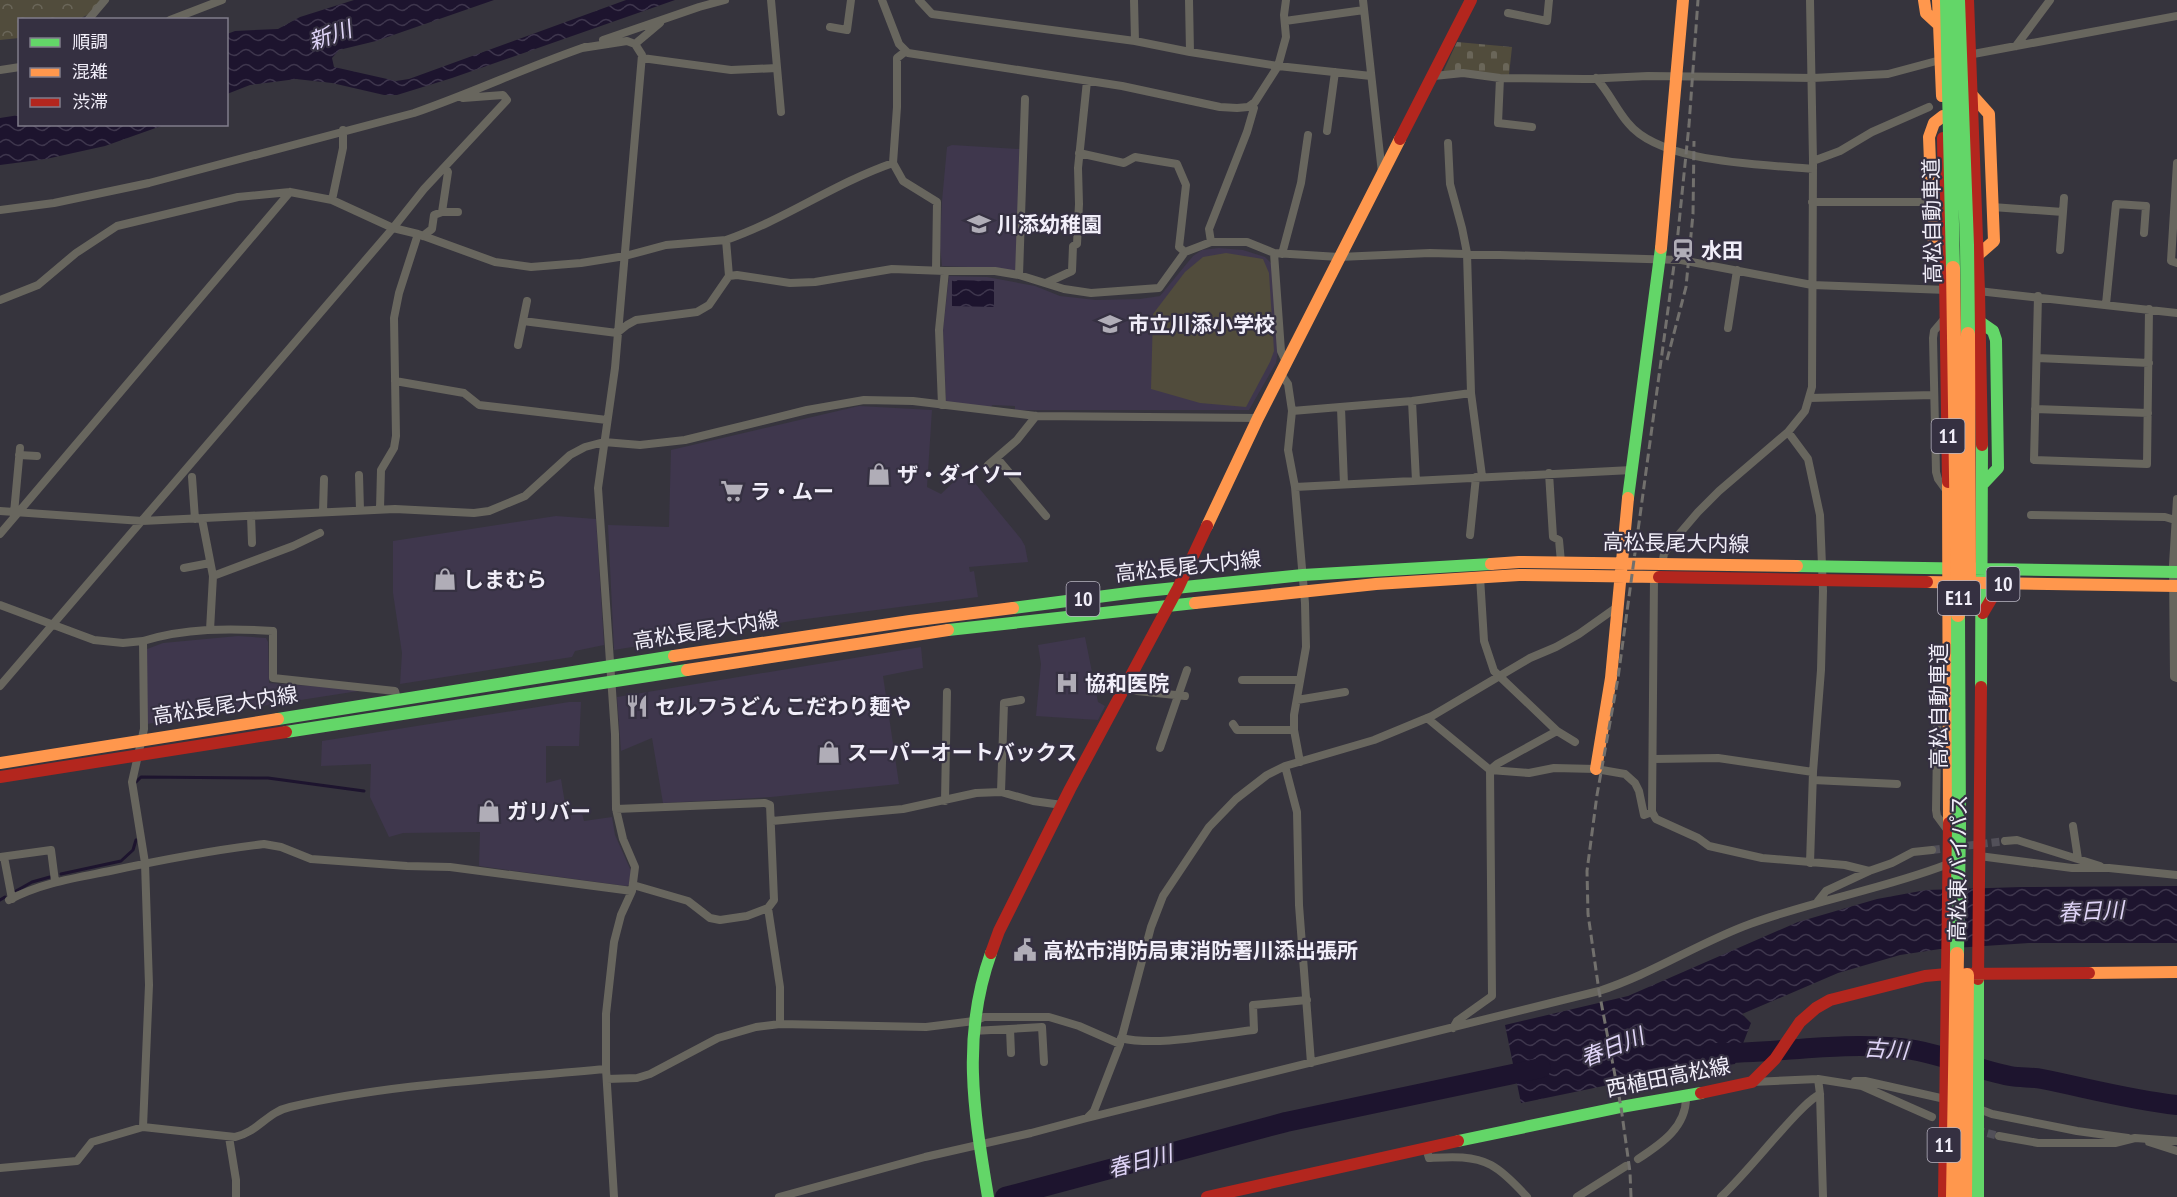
<svg xmlns="http://www.w3.org/2000/svg" width="2177" height="1197" font-family="'PT Sans Narrow','Noto Sans JP',sans-serif">
<style>
.built{fill:#3f374d}
.green{fill:#514c3c}
.forest{fill:url(#forest-crowns)}
.cemetery{fill:url(#cemetery-stones)}
.water{fill:url(#water-waves)}
.lines{fill:none;stroke-linecap:round;stroke-linejoin:round}
.stream{stroke:#1d142e;stroke-width:3}
.river{stroke:#1d142e;stroke-width:20}
.street-tunnel{stroke:#525059;stroke-width:8;stroke-dasharray:8 4;stroke-linecap:butt}
.street{stroke:#68665e;stroke-width:8}
.fast{stroke:#63d668;stroke-width:12}
.slow{stroke:#ff974d;stroke-width:12}
.jam{stroke:#b3261e;stroke-width:12}
.rail{stroke:#72706d;stroke-width:3;stroke-dasharray:9 4.5;stroke-linecap:butt}
.fast-bridge{stroke:#63d668;stroke-width:14}
.slow-bridge{stroke:#ff974d;stroke-width:14}
.labels{text-anchor:middle;dominant-baseline:central;stroke-width:4.5;stroke-linejoin:round;paint-order:stroke}
.shield{fill:#353041;stroke:#b9b5c2;stroke-width:1.5}
.shield-label{font-size:20px;font-weight:bold;fill:#f1eef9}
.street-label{font-size:21px;fill:#f1eef9;stroke:#353041}
.poi-label{font-size:21px;font-weight:bold;fill:#f1eef9;stroke:#353041;text-anchor:start}
.water-label{font-size:22px;font-style:italic;fill:#e0d5f8;stroke:#353041}
</style>
<defs>
<pattern id="forest-crowns" width="20" height="18" patternUnits="userSpaceOnUse" patternTransform="scale(1.5)"><rect width="20" height="18" fill="#514c3c"/><path d="M2 6a3 3 0 1 1 6 0M12 15a3 3 0 1 1 6 0" fill="none" stroke="#6a6659"/></pattern>
<pattern id="cemetery-stones" width="16" height="16" patternUnits="userSpaceOnUse" patternTransform="scale(1.5)"><rect width="16" height="16" fill="#514c3c"/><path d="M2 7V4a2 2 0 0 1 4 0v3zM10 15v-3a2 2 0 0 1 4 0v3z" fill="#6a6659"/></pattern>
<pattern id="water-waves" width="16" height="10" patternUnits="userSpaceOnUse" patternTransform="scale(1.5)"><rect width="16" height="10" fill="#1d142e"/><path d="M0 5q4-4 8 0t8 0" fill="none" stroke="#3e364d"/></pattern>
</defs>
<rect width="100%" height="100%" fill="#36343d"/>
<path class="built" d="M952,145l68,4 -4,123 -22,-4 -52,-2 -2,-19 2,-46 5,-54z
M1219,248l24,2 22,7 7,7 6,87 -2,12 -27,47h-234v-4l-23,-1 -1,3 -45,-6 -3,-73 6,-53 38,1 48,9 25,10 36,4 44,-1 20,-3 33,-40 9,-6z
M859,406l73,4 -5,77 14,7 24,-23 56,68 4,7 3,16 -59,5 1,5 4,-1 4,26 -180,23 -184,30 -6,-125 61,2 2,-77z
M556,516l40,3 8,126 -29,6 -3,6 -172,27 2,-31 -9,-60v-52z
M238,636l28,2 2,4 1,41 96,7 -218,34v-75l16,-6z
M1085,637l13,65 7,4 -7,14 -62,-4 5,-52 -3,-19z
M921,647l2,21 -40,8 16,108 -128,13 -108,6 -11,-65 -31,13 -4,-54z
M569,702h12l-2,44h-33v37l15,-4 6,37 15,-3 2,8 28,-4 3,18 16,36 -2,14 -3,1 -147,-20 1,-34 -77,1 -14,4 -19,-40 1,-33 -50,2 1,-25z"/>
<path class="green" d="M1226,253l37,6 6,14 5,78 -4,11 -24,45 -46,-4 -49,-14 2,-75 32,-42 18,-15z"/>
<path class="forest" d="M0,0h102l-9,12 -14,7 -59,1 -1,18 -19,2z"/>
<path class="cemetery" d="M1457,42l55,5 -3,28 -66,-3z"/>
<path class="water" d="M354,0h140l-118,41 -37,9 -7,8 2,9 62,14 13,-2 217,-79h49l-223,78 -55,17h-13l-52,-12 -36,-4 -46,6 -23,9v-60l8,-3 43,-2 22,-12z
M19,115l1,9 144,1 -59,21 -59,13 -46,6v-47z
M952,280l42,1v26l-42,-1z
M2177,886v57h-148l-89,6 -40,6 -62,18 -96,41 9,9 -16,41 -88,13 -126,26 -16,-78 123,-29 170,-74 79,-23 49,-9 95,-3z"/>
<g class="lines">
<path class="stream" d="M136,782l5,-5 127,1 96,13
M61,874l60,-13 12,-11 3,-10
M16,891l16,-9 18,-5
M0,900l5,-3"/>
<path class="river" d="M1712,1053c63,1 126,-12 188,-5 38,4 73,21 110,28 11,2 22,1 32,3 45,9 89,21 135,26
M1005,1197l281,-75 255,-54"/>
<path class="street-tunnel" d="M1932,850l73,-9
M1976,1130l23,6"/>
<path class="street" d="M771,0l10,112
M882,0l17,44 9,9 214,33 98,21 17,1 11,-1 7,-5 23,-36 93,10
M919,0l13,14 203,27 55,11 88,14 8,-29 -2,-22 2,-15
M1134,0l1,41
M1189,0l1,52
M1363,0l19,173
M1508,13l39,8 2,-21
M88,20l17,-20
M170,20l52,-20
M1285,21l79,-11
M830,27l17,3 4,-30
M603,40l96,-33 26,-7
M635,44l25,-21
M2016,46l34,-46
M582,48l45,-7 8,3 7,11 -27,313 -17,120 17,246 1,75 7,30 12,28 -3,24 -11,24 -7,27 -8,72v55l8,128
M1968,55l209,-39
M642,58l89,12 46,-2
M0,70l20,-3
M1434,76l29,-3 37,5 84,1 64,-3 165,2 75,-4 56,-15
M1500,78l-2,45 34,4
M1596,78c13,14 20,31 32,45 33,41 135,41 185,46
M1327,131l8,-59
M1448,143l2,41 12,44 5,25 4,140 11,83
M1079,153l45,10 11,-6 42,7 9,21 -7,62 6,5
M1813,161l27,-10 32,-19 57,-25
M893,163l10,18 34,21 -1,68
M2177,163l-6,98 6,2
M1812,202h120
M1992,207l71,5 1,-14
M0,210l54,-7 95,-20 265,-70c58,-20 113,-46 171,-66
M442,212l6,-40 -3,-5
M418,234l77,28 36,5 50,-4 44,-7 41,-11 60,-5
M423,236l9,-7 2,-14 8,-3h16
M1211,242l-2,-13 38,-97 7,-24 -2,-4
M2060,250l3,-38
M1274,253l7,98 5,11
M1282,254l19,-71 7,-48
M945,271h50l24,4 45,14 27,4 68,-5 26,-36 26,-10h36l27,11 65,4 91,-4 251,7 131,25 135,5
M1019,275l6,-176
M729,276l-3,-36c58,-20 109,-57 167,-77l4,-56v-49l9,-7
M1046,283l26,-12 1,-25 4,-2 2,-40 -1,-36 9,-87
M1978,291l199,22
M2038,296l-4,164 113,4 2,-155
M0,300l38,-15 38,-32 41,-27 121,-29 52,-5 42,8
M2106,304l10,-100 30,2 -2,27
M1945,318l-11,13 -1,7 3,134 2,7 8,11
M523,321l94,12 10,-8 9,-5 61,-8 12,-7 20,-29 8,-1 53,8 25,-1 77,-13 53,2 -6,59 3,75
M1728,328l9,-58
M518,345l9,-44
M2037,358l112,5
M1281,374l7,10 4,27 -4,39 7,37 10,116 1,44 -12,68v15l6,32
M395,381l69,12 15,12 128,15
M1809,398l125,-3
M1412,401l4,80
M1341,408l3,76
M2035,409l113,4
M1292,411l120,-10 59,-8
M1788,432l20,27 12,56 3,76 -2,79 -8,102
M19,455l18,1
M997,458l49,58
M988,465l29,-25 19,-24
M1549,473l4,64 6,3 2,22
M359,475l1,35
M192,477l3,42
M1295,487l337,-17
M2177,499l-4,66 1,112 3,1
M380,509l1,-39 13,-22 2,-12 -2,-118 5,-25 19,-59 -25,-6 31,-39 83,-89 -4,-5 -40,3
M0,511l142,10 253,-12 79,4 15,-2 36,-15 45,-41 15,-8 19,-5 36,3 45,-5 122,-30 57,-10 49,1 123,15 222,2
M323,512l1,-33
M14,513l6,-65
M2031,515l134,2 10,3
M251,516l1,27
M202,519l11,57 -3,54
M0,534l290,-342
M1470,535l6,-58
M1662,564l2,-10 5,-8 29,-34 21,-21 69,-59 17,-21 7,-24 1,-226 -3,-161
M184,568l26,-5
M213,576l80,-30 27,-13
M1480,577l4,64 10,30 63,60 18,11
M1654,577l-2,235 4,7 42,19 11,8 53,12 83,7 24,6
M0,605l94,35 29,3 20,-2
M1242,680h58
M0,686l393,-458 -61,-28 11,-52v-18
M1124,687l13,4 48,5
M1297,700l48,-8
M1427,718l63,52 39,3 25,-5 42,1 29,5 10,9 4,8 5,24 8,-3
M1233,724l4,6h57
M1160,748l27,-78
M1654,759l64,-1 95,14 -3,91
M1285,766l12,46 2,93 12,158
M1813,780l84,4
M1001,792l3,-89 17,-3
M945,801l2,-109
M616,809l149,-6 5,2 4,95 -6,8 12,79v37
M772,821l131,-12 73,-16 25,-1 32,9 29,4
M2073,826l5,33
M1948,831l-11,-15 -1,-6 2,-125 4,-9 6,-3
M2005,841l12,-1 83,26
M1979,856l93,12h37l68,7
M0,857l51,-7 4,31
M4,857l8,42
M633,885l55,16 22,17 10,2 27,-4 21,-8
M9,900c32,-17 66,-22 101,-29 51,-11 103,-21 154,-27l17,3 30,12 96,7 43,1 182,24
M1818,901l8,-10 43,-20 23,-8 21,-11 19,-2
M1453,1028l4,-7 35,-25 -2,-226 7,-6 60,-33
M1010,1029l1,24
M973,1031l69,-4 2,35
M1121,1038c36,9 95,-4 133,-8l-1,-25 54,-5
M607,1079l30,-1 13,-4 68,-36 38,-11 24,-3 146,3 48,-6 10,-4h65l30,9 41,18
M1818,1079l2,15 3,103
M1855,1081h10l80,18
M1752,1082l66,-3 44,7 70,31
M1979,1109l13,5 85,17 51,7
M1088,1117l6,-6 26,-67 31,-117 12,-31 46,-69 27,-28 31,-24 18,-9 89,-26 58,-24 98,-58 26,-11 23,-13 38,-27
M143,1127l6,-142 -4,-122 -13,-81 12,-53 -1,-88c42,-13 87,-13 130,-10v47l122,13 2,8
M1999,1136l39,7h77l20,-5 42,3
M229,1137l7,43v17
M2149,1142l28,9
M1426,1148l3,10c20,-1 43,-3 62,7 13,7 26,21 36,32
M1638,1159c23,-15 49,-32 48,-63
M0,1168l77,-7 15,-19 51,-15 92,10c23,-5 32,-25 55,-30 103,-24 211,-28 316,-38
M779,1197l146,-40 106,-24 56,-15 512,-127c53,-17 99,-48 151,-67 65,-24 134,-35 198,-60
M1577,1197l49,-31
M1721,1197c22,-21 41,-45 61,-67 12,-13 24,-28 38,-36"/>
<path class="fast" d="M1980,322l13,9 3,9 2,128 -15,16
M1628,498l33,-250
M1797,566l380,6
M1013,608l123,-16 167,-17 188,-11
M948,630l247,-27
M1981,687l1,-242
M278,719l396,-63
M286,732l401,-62
M1978,979v218
M1458,1141l163,-34 80,-14
M988,1197c-14,-85 -27,-160 3,-244"/>
<path class="slow" d="M1924,0l2,13 13,12
M1938,0l4,96
M1972,95l17,19 5,127 -16,14
M1933,238l-4,-101 5,-14 9,-7
M1661,248l22,-248
M1948,482l1,341
M1207,526l51,-108 142,-279
M1491,564l28,-2 278,4
M1927,582l250,4
M1195,603l181,-19 143,-9 140,2
M674,656l236,-35 103,-13
M687,670l261,-40
M0,763l278,-44
M1596,769l15,-91 17,-180
M2089,973l88,-1"/>
<path class="jam" d="M1968,0l11,291 3,154
M1943,138l5,344
M1400,139l71,-139
M1659,577l268,5
M1983,613l13,-22 14,-7
M0,777l286,-45
M991,953l8,-22 71,-142 108,-201 29,-62
M1978,979l3,-292
M1701,1093l51,-11 23,-23 25,-37 16,-14 14,-8 95,-24 22,-2 142,-1
M1207,1197l251,-56
M1944,1197l5,-374"/>
<path class="rail" d="M1667,360l19,-73 7,-73 1,-73
M1631,1197l-1,-25 -9,-65 -22,-116 -11,-77 -1,-43 10,-76 21,-117 59,-435 12,-118 9,-125"/>
<path class="fast-bridge" d="M1947,0l6,268
M1958,0l9,245 1,89
M1957,954l2,-127 -1,-212"/>
<path class="slow-bridge" d="M1953,268l5,347
M1968,334l1,251
M1953,1197l4,-243
M1965,1197l2,-222"/>
</g>
<defs>
<g id="school-bare" transform="scale(1.8)"><path d="M0-5L7-2L0 1L-7-2ZM-4 1L0 2.5L4 1V4Q0 6-4 4Z" fill="#b0adb7" stroke="#353041" stroke-width="2.5" paint-order="stroke"/></g>
<g id="station-bare" transform="scale(1.8)"><path d="M-3-6H3Q5-6 5-4V2Q5 4 3 4L4.5 6H3L1.5 4h-3L-3 6H-4.5L-3 4Q-5 4-5 2V-4Q-5-6-3-6ZM-3.5-4v3h7v-3ZM-3.5 1v1.5H-2V1ZM2 1v1.5H3.5V1Z" fill="#b0adb7" stroke="#353041" stroke-width="2.5" paint-order="stroke"/></g>
<g id="shop-bare" transform="scale(1.8)"><path d="M-5-2.5h2.3a2.7 3.5 0 0 1 5.4 0H5L5.5 6h-11ZM-1.5-2.5h3a1.5 2.3 0 0 0-3 0Z" fill="#b0adb7" stroke="#353041" stroke-width="2.5" paint-order="stroke"/></g>
<g id="supermarket-bare" transform="scale(1.8)"><path d="M-6-5.5h2.5l.6 2H6L4.5 2H-2.5L-4.4-4H-6ZM-1.5 3.2a1.3 1.3 0 1 0 .1 0ZM3 3.2a1.3 1.3 0 1 0 .1 0Z" fill="#b0adb7" stroke="#353041" stroke-width="2.5" paint-order="stroke"/></g>
<g id="hospital-bare" transform="scale(1.8)"><path d="M-5-5h3v3.5h4V-5h3V5h-3V1.5h-4V5h-3Z" fill="#b0adb7" stroke="#353041" stroke-width="2.5" paint-order="stroke"/></g>
<g id="restaurant-bare" transform="scale(1.8)"><path d="M-5-6h1v4h1v-4h1v4h1v-4h1v5L-1.5 .5V6h-2V.5L-5-1ZM5-6V6H3V1.5H1.5Q1.5-4 5-6Z" fill="#b0adb7" stroke="#353041" stroke-width="2.5" paint-order="stroke"/></g>
<g id="civic-bare" transform="scale(1.8)"><path d="M-.6-6.5H3V-4.5H.6V-3L4-1V1h2V6H-6V1h2V-1L-.6-3ZM-1.2 2.5V6h2.4V2.5Z" fill="#b0adb7" stroke="#353041" stroke-width="2.5" paint-order="stroke"/></g>
</defs>
<g fill-rule="evenodd">
<use href="#school-bare" x="979" y="224"/>
<use href="#station-bare" x="1683" y="250"/>
<use href="#school-bare" x="1110" y="324"/>
<use href="#shop-bare" x="879" y="474"/>
<use href="#supermarket-bare" x="732" y="491"/>
<use href="#shop-bare" x="445" y="579"/>
<use href="#hospital-bare" x="1067" y="683"/>
<use href="#restaurant-bare" x="637" y="706"/>
<use href="#shop-bare" x="829" y="752"/>
<use href="#shop-bare" x="489" y="811"/>
<use href="#civic-bare" x="1025" y="950"/>
</g>
<g class="labels">
<g class="shield">
<rect x="1931.5" y="419" width="33" height="34" rx="4.5"/>
<rect x="1986.5" y="567" width="33" height="34" rx="4.5"/>
<rect x="1938" y="581" width="42" height="34" rx="4.5"/>
<rect x="1066.5" y="582" width="33" height="34" rx="4.5"/>
<rect x="1927.5" y="1128" width="33" height="34" rx="4.5"/>
</g>
<g class="shield-label">
<text x="1948" y="436">11</text>
<text x="2003" y="584">10</text>
<text x="1959" y="598">E11</text>
<text x="1083" y="599">10</text>
<text x="1944" y="1145">11</text>
</g>
<g class="street-label">
<text transform="translate(1932 221) rotate(-91)">高松自動車道</text>
<text transform="translate(1676 543) rotate(1)">高松長尾大内線</text>
<text transform="translate(1188 566) rotate(-6)">高松長尾大内線</text>
<text transform="translate(706 630) rotate(-9)">高松長尾大内線</text>
<text transform="translate(225 705) rotate(-9)">高松長尾大内線</text>
<text transform="translate(1938 706) rotate(-90)">高松自動車道</text>
<text transform="translate(1958 868) rotate(-89)">高松東バイパス</text>
<text transform="translate(1668 1077) rotate(-11)">西植田高松線</text>
</g>
<g class="poi-label">
<text x="997" y="224">川添幼稚園</text>
<text x="1701" y="250">水田</text>
<text x="1128" y="324">市立川添小学校</text>
<text x="897" y="474">ザ・ダイソー</text>
<text x="750" y="491">ラ・ムー</text>
<text x="463" y="579">しまむら</text>
<text x="1085" y="683">協和医院</text>
<text x="655" y="706">セルフうどん こだわり麺や</text>
<text x="847" y="752">スーパーオートバックス</text>
<text x="507" y="811">ガリバー</text>
<text x="1043" y="950">高松市消防局東消防署川添出張所</text>
</g>
<g class="water-label">
<text transform="translate(330 35) rotate(-19)">新川</text>
<text transform="translate(2091 911) rotate(-3)">春日川</text>
<text transform="translate(1612 1047) rotate(-22)">春日川</text>
<text transform="translate(1886 1049) rotate(4)">古川</text>
<text transform="translate(1140 1161) rotate(-15)">春日川</text>
</g>
</g>
<rect x="18" y="18" width="210" height="108" fill="#353041" stroke="#807c8b" stroke-width="1.5"/>
<rect x="30" y="38" width="30" height="9" fill="#63d668" stroke="#807c8b" stroke-width="1.5"/>
<text x="72" y="48" font-size="18" fill="#f1eef9">順調</text>
<rect x="30" y="68" width="30" height="9" fill="#ff974d" stroke="#807c8b" stroke-width="1.5"/>
<text x="72" y="78" font-size="18" fill="#f1eef9">混雑</text>
<rect x="30" y="98" width="30" height="9" fill="#b3261e" stroke="#807c8b" stroke-width="1.5"/>
<text x="72" y="108" font-size="18" fill="#f1eef9">渋滞</text>
</svg>
